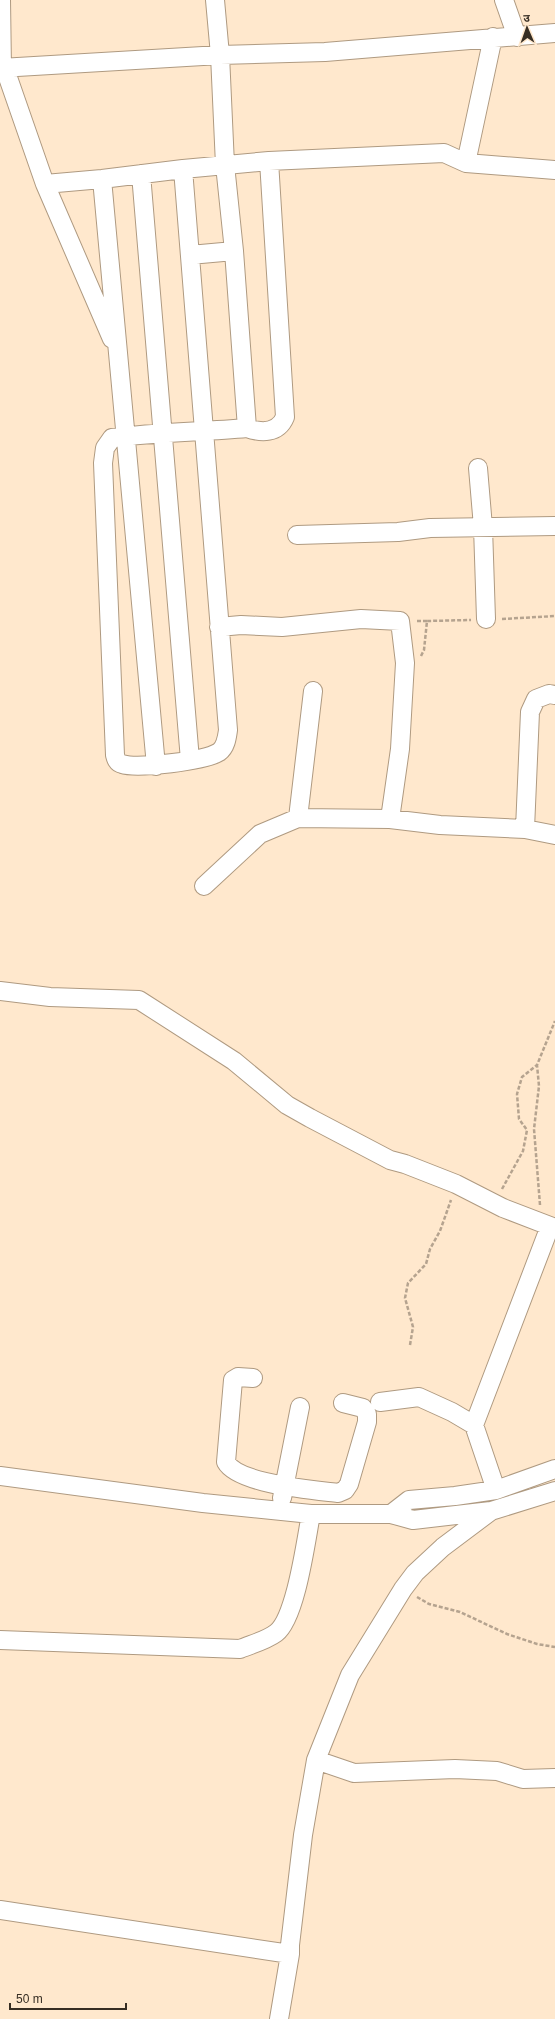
<svg xmlns="http://www.w3.org/2000/svg" width="555" height="2019" font-family="Helvetica,'Noto Sans Devanagari',sans-serif">
<style>
.lines{fill:none;stroke-linecap:round;stroke-linejoin:round}
.street-casing{stroke:#af9a81;stroke-width:20}
.path{stroke:#b5a38f;stroke-width:2.5;stroke-dasharray:4 2;stroke-linecap:butt}
.street{stroke:#fff;stroke-width:18}
</style>
<rect width="100%" height="100%" fill="#ffe8cd"/>
<g class="lines">
<g class="street-casing">
<path id="street" d="M1,0l1,68
M504,0l13,37
M0,68l220,-13 105,-3 230,-19
M5,69l40,115 57,-5 81,-10 86,-8 175,-8 22,10 89,7
M466,163l27,-126
M183,169l45,561c-1,7 -2,17 -9,22 -14,9 -82,17 -97,12 -5,-1 -6,-5 -7,-9l-12,-292 2,-15 7,-10c45,-6 90,-6 135,-10l-13,-177 -9,-86 -5,-110 -5,-55
M141,174l49,586
M102,179l54,587
M45,184l67,155
M190,255l44,-4
M247,428c14,5 31,6 38,-11l-16,-256
M478,468l5,59 3,92
M297,535l101,-3 32,-4 125,-2
M219,627l22,-2 41,2 79,-8 39,2 5,42 -5,86 -10,70
M298,818l15,-127
M525,829l5,-117 6,-13 13,-5 6,1
M204,886l56,-52 38,-16 92,1 50,6 85,4 30,6
M0,991l50,6 89,3 95,61 53,44 23,13 80,42 15,4 51,20 47,24 52,20
M253,1378l-15,-1 -5,3 -7,82c12,22 87,28 112,31l7,-3 4,-6 18,-62v-8l-4,-6 -20,-5
M380,1402l39,-5 33,15 22,13 22,65
M474,1425l76,-199
M0,1476l203,27 108,11h80l22,6 78,-9 64,-20
M282,1498l18,-91
M391,1514l18,-14 46,-4 41,-6 59,-21
M0,1640l240,9c12,-5 25,-8 36,-16 20,-15 30,-93 35,-119
M316,1760l38,13 101,-4 42,2 26,8 32,-1
M0,1910l290,44
M279,2019l11,-65v-9l13,-110 13,-75 34,-85 53,-86 12,-16 28,-26 48,-36"/>
</g>
<path class="path" d="M502,619l53,-3
M417,621h10
M421,656l3,-6 3,-29 44,-1
M502,1189l21,-38 4,-21 -8,-11 -2,-25 5,-17 15,-12
M540,1205l-6,-76 5,-43 -2,-21 18,-44
M410,1345l3,-18 -8,-29 3,-15 18,-19 4,-15 10,-18 11,-31
M417,1597l12,7 31,8 47,22 30,10 18,3"/>
<use href="#street" class="street"/>
</g>
<g transform="translate(527 28) rotate(358)" stroke="#ffe8cd" stroke-width="3" paint-order="stroke">
<path d="M0-3L7 15L0 10L-7 15Z" fill="#362d23"/>
<text y="-6" font-size="11" font-weight="bold" text-anchor="middle" fill="#362d23">उ</text>
</g>
<path d="M10 2003v6h116v-6" fill="none" stroke="#362d23" stroke-width="2"/>
<text x="16" y="2003" font-size="12" fill="#362d23" stroke="#ffe8cd" stroke-width="3" paint-order="stroke">50 m</text>
</svg>
